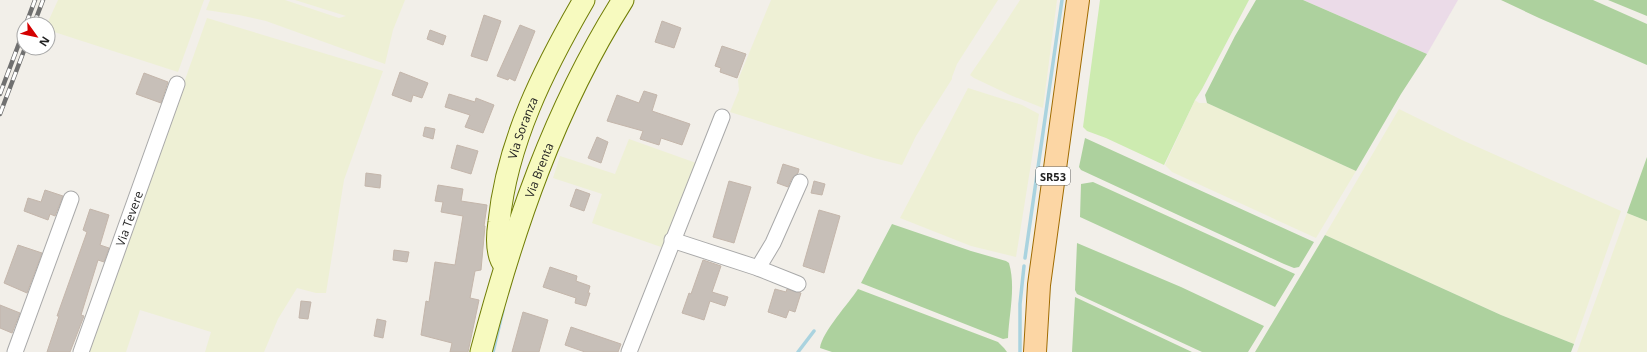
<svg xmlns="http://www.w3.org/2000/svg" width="1647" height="352" font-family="'Open Sans',sans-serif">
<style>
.industrial{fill:#ebdbe8}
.farmland{fill:#eef0d5}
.grass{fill:#cdebb0}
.forest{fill:#add19e}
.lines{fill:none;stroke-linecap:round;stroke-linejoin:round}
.stream{stroke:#aad3df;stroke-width:3.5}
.building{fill:#c7bfb8;stroke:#c4b6ab}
.street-casing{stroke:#a9a9a9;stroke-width:17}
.secondary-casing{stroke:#707d05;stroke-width:23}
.primary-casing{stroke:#a06b00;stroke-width:24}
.street{stroke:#fff;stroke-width:15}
.secondary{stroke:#f7fabf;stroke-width:21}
.primary{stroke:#fcd6a4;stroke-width:22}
.rail-casing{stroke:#707070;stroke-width:4.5}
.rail{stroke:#fff;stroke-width:3;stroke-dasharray:9;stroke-linecap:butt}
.labels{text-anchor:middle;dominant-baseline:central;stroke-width:3;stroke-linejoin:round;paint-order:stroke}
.shield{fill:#fff;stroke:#646464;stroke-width:1}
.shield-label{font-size:11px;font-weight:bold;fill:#222}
.street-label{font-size:12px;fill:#222;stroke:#fff}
</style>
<rect width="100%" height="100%" fill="#f2efe9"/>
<path class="industrial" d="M1303,0h155l-31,54z"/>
<path class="farmland" d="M58,0h146l-26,72 -130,-42 -1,-6z
M210,0h75l54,18 7,-2 -51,-16h110l-12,30 -8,34 -119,-43 -27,-6 -33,-5z
M771,0h227l-41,64 -5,13v2l-36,57 -14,29 -28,-7 -144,-46 9,-22 -1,-10z
M1020,0h37l-14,108 -33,-13 -36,-17 -4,-3 30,-44z
M207,18l176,53 -39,109 -18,113h-10l-19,-5 -19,31 -14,33h-59l6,-20 -71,-22 -14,42h-38z
M968,88l54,17 17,9 -23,143 -45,-11 -71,-28z
M1195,100l4,3h8l149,68 -40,67 -144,-66 -7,-7z
M1399,109l63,31 159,71 -47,133 -73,-29 -176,-80z
M629,139l70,25 -29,68 -2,1 -4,10v5l-72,-25 10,-29 -49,-16 7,-22 55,18z
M1627,213l20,8v131h-70z"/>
<path class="grass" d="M1100,0h149l-47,89 -7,11 -31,65 -58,-27 -19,-7 -4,-4z"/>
<path class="forest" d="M1256,0h47l124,54 -26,40 -45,77 -149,-68 -2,-8 30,-59z
M1501,0h92l54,24v41l-108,-47z
M1608,0h39v16z
M1085,138l229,104 -15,25 -5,1 -10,-4 -203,-94 -2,-3z
M1647,157v64l-20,-8z
M1093,182l202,92 -20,33 -21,-10 -174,-80 1,-33z
M892,224l79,27 35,10 3,2c7,24 0,51 -1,75l-5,1 -142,-56z
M1325,235l176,80 73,29 -3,8h-316z
M1077,243l104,44 83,39 -16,26h-46l-125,-58 -2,-4z
M858,289l140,53 6,6 3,4h-175l-12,-4c2,-16 29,-45 38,-59z
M1075,297l117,55h-120z"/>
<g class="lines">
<path class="stream" d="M1025,258l37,-258
M493,352l10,-42
M798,352l16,-21
M1020,352v-48l4,-38"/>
</g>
<path class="building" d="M484,15l17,6 -14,40 -16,-5z
M662,21l19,7 -7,20 -19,-6z
M520,25l15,6 -20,50 -6,-3 -1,2 -11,-4z
M430,30l16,6 -3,9 -16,-6z
M722,46l24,8 -9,24 -17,-6 1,-4 -6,-2z
M400,72l28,11 -6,15 -9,-3 -2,7 -19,-7z
M144,73l24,9 -7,21 -25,-9z
M644,91l13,4 -5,16 38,13 -8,21 -21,-7 -2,7 -19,-6 3,-8 -36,-10 10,-26 22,8z
M449,94l26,8 1,-4 18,7 -11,28 -18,-6 5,-12 -25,-8z
M425,127l10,2 -2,10 -10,-3z
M597,137l11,5 -7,21 -13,-5z
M457,145l21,6 -7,23 -20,-6z
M783,164l16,5 -1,4 -6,5 -4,9 -11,-4z
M366,173l15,2 -1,13 -15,-2z
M729,181l22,6 -17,56 -21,-6z
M814,181l11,3 -3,11 -11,-2z
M438,185l25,4 -2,12 26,4 -3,21h1l-4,44 -6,1 -5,27 9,2 -11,52h-18l2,-9 -31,-8 5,-34 3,1 6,-40 20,3 8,-49 -22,-4 2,-10 -8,-1z
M576,189l14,5 -6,17 -14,-5z
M45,190l18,6 -8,20 -5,-2 -2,6 -24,-9 4,-13 13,4z
M90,209l19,6 -9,30 9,3 -5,14 -6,-2 -17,55 3,1 -14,36h-23l12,-36h-2l30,-84 -4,-2z
M819,210l21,6 -16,57 -21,-7z
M18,245l24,8 -15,40 -23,-10z
M394,250l15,2 -2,10 -14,-2z
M703,260l18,6 -9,26 16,5 -3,9 -15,-5 -6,19 -22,-7 7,-20 2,1z
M550,267l27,9 -1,5 14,5 -2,7h2l-4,13 -11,-3 1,-5 -33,-11z
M775,289l11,3 1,-3 14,4 -6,19 -6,-2 -3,8 -18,-6z
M301,301l10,1 -3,17 -9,-1z
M0,305l20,8 -8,20 -12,-5z
M523,312l25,8 -9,32h-27z
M377,319l9,2 -3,17 -9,-2z
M571,327l50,17 -3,8h-33l-20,-7z"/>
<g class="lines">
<g class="street-casing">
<g id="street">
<path d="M672,240l86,28 15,-25 27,-61"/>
<path d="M758,268l40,16"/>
<path d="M15,352l56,-153"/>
<path id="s1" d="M81,352l96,-268"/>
<path d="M629,352l93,-235"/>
</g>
</g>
<g class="secondary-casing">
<g id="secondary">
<path id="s2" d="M505,266c-10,-11 -8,-31 -6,-44 8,-80 45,-153 85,-222"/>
<path id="s3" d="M481,352c33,-125 73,-243 142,-352"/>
</g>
</g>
<g class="primary-casing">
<path id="primary" d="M1035,352l4,-67 39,-285"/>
</g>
<use href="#street" class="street"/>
<use href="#secondary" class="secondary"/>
<use href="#primary" class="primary"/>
<g class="rail-casing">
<path id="rail" d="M26,24l9,-24
M34,24l9,-24
M0,94l24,-64
M0,114l25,-66"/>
</g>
<use href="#rail" class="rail"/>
</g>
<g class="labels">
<rect class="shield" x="1036" y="167" width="34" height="18" rx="3"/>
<g class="shield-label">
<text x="1053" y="176">SR53</text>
</g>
<g class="street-label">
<text stroke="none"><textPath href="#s2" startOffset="143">Via Soranza</textPath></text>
<text stroke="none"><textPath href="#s3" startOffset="191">Via Brenta</textPath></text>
<text stroke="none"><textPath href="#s1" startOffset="142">Via Tevere</textPath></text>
</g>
</g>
<g transform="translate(36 36) rotate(123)"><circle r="19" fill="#ffffff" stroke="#a7a7a7"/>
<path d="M0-3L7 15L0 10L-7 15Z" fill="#d40000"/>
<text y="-6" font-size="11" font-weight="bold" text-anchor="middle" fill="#222222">N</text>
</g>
</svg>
